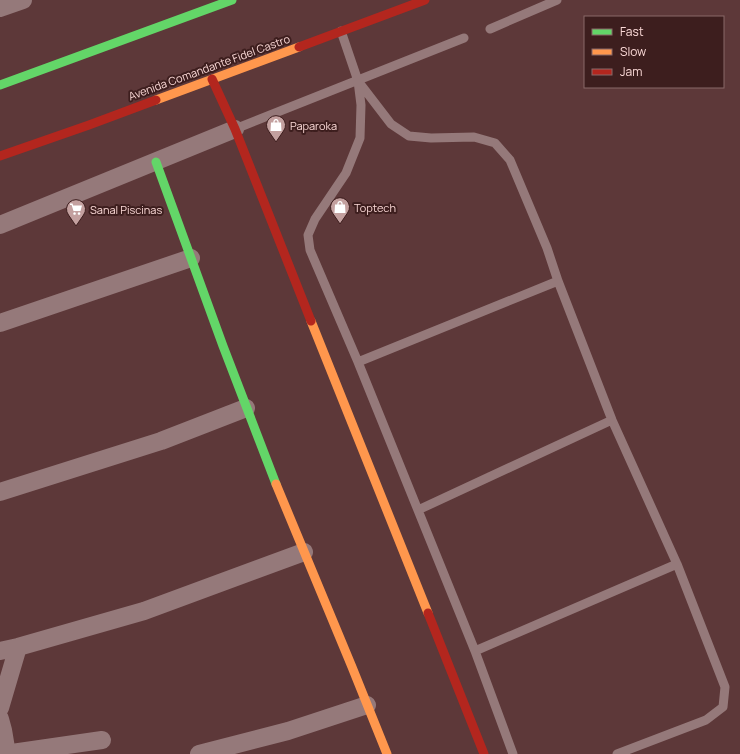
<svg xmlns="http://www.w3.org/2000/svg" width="740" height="754" font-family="Manrope,sans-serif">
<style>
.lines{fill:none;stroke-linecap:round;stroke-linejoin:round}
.lane{stroke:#95797a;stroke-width:9}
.street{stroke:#95797a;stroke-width:18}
.fast{stroke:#63d668;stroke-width:9}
.slow{stroke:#ff974d;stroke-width:9}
.jam{stroke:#b3261e;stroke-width:9}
.labels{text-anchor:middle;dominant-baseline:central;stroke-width:4;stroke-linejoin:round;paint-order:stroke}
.street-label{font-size:11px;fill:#fad8d6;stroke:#3d1e1e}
.poi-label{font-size:11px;fill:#fad8d6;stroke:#3d1e1e;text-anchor:start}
</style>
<rect width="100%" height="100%" fill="#5d3839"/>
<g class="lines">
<path class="lane" d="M490,29l67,-29
M341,31l17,50 3,24 -1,33 -14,35 -31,46 -7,16 2,15 48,112 200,-81 -11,-33 -37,-88 -15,-17 -21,-6 -43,1 -22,-2 -18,-12 -33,-43
M235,129l229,-91
M558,281l54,139 65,144 48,123 -2,20 -17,13 -89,34
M358,362l117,289 38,103
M418,510l194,-90
M475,651l202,-87"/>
<path class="street" d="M0,8l23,-8
M0,225l235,-96
M0,323l191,-65
M0,492l161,-51 85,-33
M0,651l18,-4 126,-36 160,-59
M0,708l18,-61
M0,719l3,11 4,24
M5,754l97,-14
M199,754l89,-23 79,-26"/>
<path class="fast" d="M0,85l232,-85
M156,162l67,184 53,138"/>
<path class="slow" d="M156,100l143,-53
M311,321l117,292
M276,484l76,183 35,87"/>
<path class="jam" d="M299,47l126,-47
M212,79l23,50 76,192
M0,156l89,-31 67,-25
M428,613l56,141"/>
</g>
<defs>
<g id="shop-pin" transform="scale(1)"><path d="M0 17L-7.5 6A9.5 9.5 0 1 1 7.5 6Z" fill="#c3a09f" stroke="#3d1e1e"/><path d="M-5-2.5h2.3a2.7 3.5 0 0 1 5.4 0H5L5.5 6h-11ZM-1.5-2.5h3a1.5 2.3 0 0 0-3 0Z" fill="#fff"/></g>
<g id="supermarket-pin" transform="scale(1)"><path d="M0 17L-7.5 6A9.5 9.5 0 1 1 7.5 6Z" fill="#c3a09f" stroke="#3d1e1e"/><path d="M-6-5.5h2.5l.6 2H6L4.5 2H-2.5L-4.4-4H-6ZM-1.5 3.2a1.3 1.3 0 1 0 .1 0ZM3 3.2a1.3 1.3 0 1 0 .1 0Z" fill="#fff"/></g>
</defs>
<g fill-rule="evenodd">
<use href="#shop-pin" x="276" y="125"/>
<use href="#shop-pin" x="340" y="207"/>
<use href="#supermarket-pin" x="76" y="209"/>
</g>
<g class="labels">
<g class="street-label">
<text transform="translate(209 67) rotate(-20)">Avenida Comandante Fidel Castro</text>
</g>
<g class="poi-label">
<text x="290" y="125">Paparoka</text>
<text x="354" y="207">Toptech</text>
<text x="90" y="209">Sanal Piscinas</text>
</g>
</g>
<rect x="584" y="16" width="140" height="72" fill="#3d1e1e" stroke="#896868"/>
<rect x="592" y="29" width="20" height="6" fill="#63d668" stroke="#896868"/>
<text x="620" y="36" font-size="12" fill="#fad8d6">Fast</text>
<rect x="592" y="49" width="20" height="6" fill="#ff974d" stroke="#896868"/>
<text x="620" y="56" font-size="12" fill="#fad8d6">Slow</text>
<rect x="592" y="69" width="20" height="6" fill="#b3261e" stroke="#896868"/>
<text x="620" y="76" font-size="12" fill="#fad8d6">Jam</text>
</svg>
